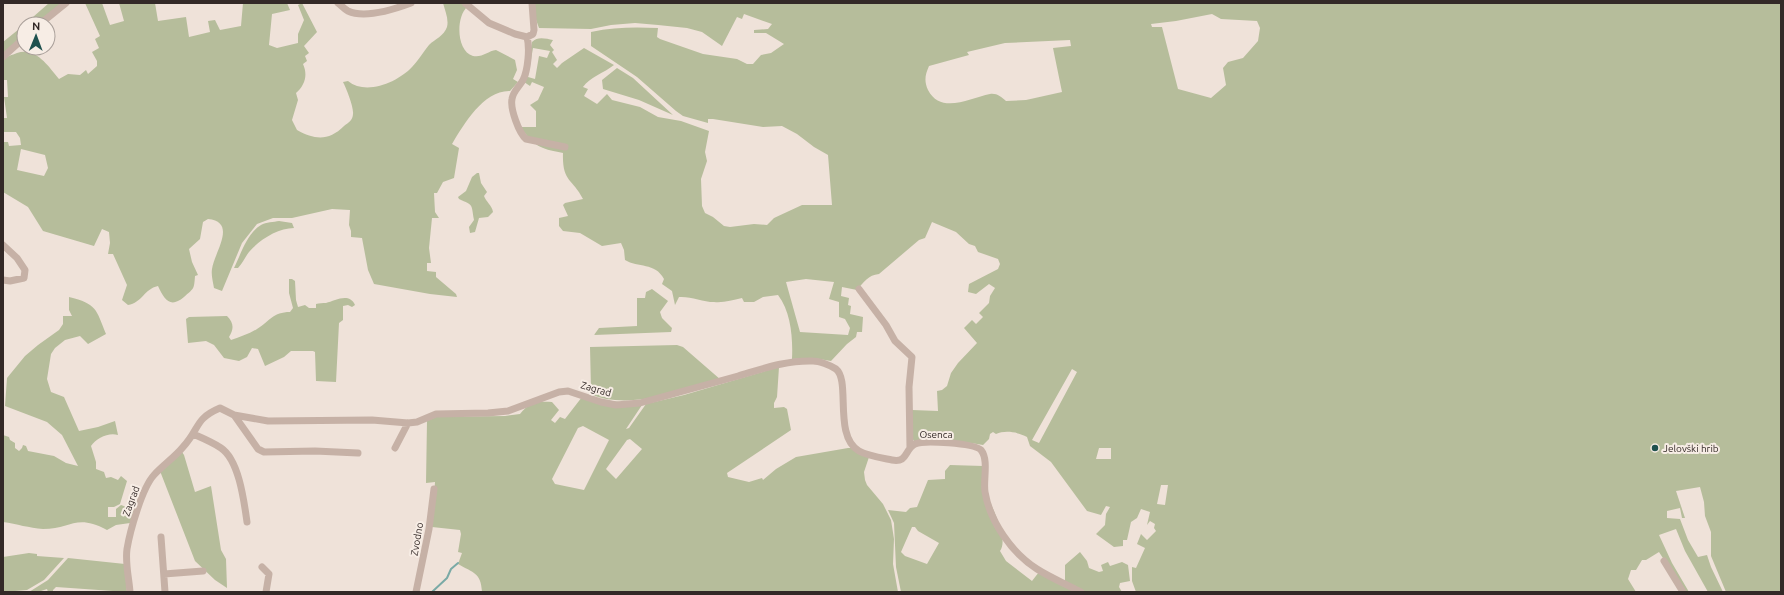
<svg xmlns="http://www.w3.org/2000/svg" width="1784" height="595" font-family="Ubuntu,sans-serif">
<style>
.green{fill:#b6bd9b;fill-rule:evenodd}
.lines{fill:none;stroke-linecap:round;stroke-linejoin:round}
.stream{stroke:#7aaaa6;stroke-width:2}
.minor{stroke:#c6b1a6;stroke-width:7}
.poi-dot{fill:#1f514e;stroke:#f7ede5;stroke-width:1.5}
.labels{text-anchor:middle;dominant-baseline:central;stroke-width:4;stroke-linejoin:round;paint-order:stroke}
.street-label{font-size:10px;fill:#332927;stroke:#f7ede5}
.poi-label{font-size:10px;fill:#332927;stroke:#f7ede5;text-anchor:start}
</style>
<rect width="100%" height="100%" fill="#efe2d9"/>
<path class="green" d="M49,3h14l-25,21h-13z
M85,3h17l8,22 14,-4 -5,-18h36l3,18 28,-4 3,20 21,-5 -2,-11 7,-1 5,10 21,-4 2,-23h44l3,7 -18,4 -3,31 8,3 21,-5v-9l6,-14 -6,-15 4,-2 15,29 -13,14 5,7 -4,3 2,5 -4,3c5,11 2,21 -7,29l2,7 -6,20 5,10c18,10 32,11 47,-4 4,-3 9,-6 9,-12 1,-7 -7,-26 -10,-32l5,-1c18,15 50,1 64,-14 7,-7 11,-15 17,-22 6,-6 15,-9 18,-18 2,-8 -2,-16 -4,-24h19l5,4c-11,10 -11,44 6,49 9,2 15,-5 23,-6l19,10 2,10 -4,9 5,3 -8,9c-26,-1 -46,33 -58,53l7,4 -5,30 -11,4 -6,11h-3l1,19 4,6h-7l-3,30 2,15h-4v8l9,1v5l20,17 1,3 -27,-3 -56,-10 -6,-14 -6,-32 -11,-1v-6l-2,-6 1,-15 -18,-1 -40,9h-19l-16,6 -15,19 -20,48 -8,-3c-1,-6 -3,-13 -2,-19 2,-16 26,-47 -4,-50l-5,3 -3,17 -11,10 3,13 6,13 -3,1c-1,14 -1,12 -11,21 -14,12 -20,2 -26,-11 -14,3 -16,17 -30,19l-6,-5 5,-15 -14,-31h-5l2,-11 -1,-11 -7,-3 -8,17 -51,-15 -15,-24 -25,-15v-50h5l1,4 12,-1 -1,-7 -4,-6h-13v-14h4l-3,-21h4l-1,-17h-4v-20c4,-4 9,-5 14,-7 19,-6 31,13 42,26l9,-5 12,1 6,-5 2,4 9,-8v-5l-5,-9 7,-4 -4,-9 5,-3zM21,149l24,6 3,13 -4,8 -27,-6z
M534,3h1247v589h-55l-15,-36v-24l-6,-16 -1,-14 -4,-15 -24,4 9,27h-3l-2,-10 -13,3v7l13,1 8,21 10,17 9,-2 4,12 12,25h-15l-23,-41 -9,-22 -17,6 13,28 17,29h-4l-26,-40 -13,8h-4l-6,10h-5l-3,9 8,13h-500l-4,-11v-14l4,1 9,-20 -8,-4 4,-10 6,6 9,-9 -2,-3 1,-4 -5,-3 -3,4 3,-13 -9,-3 -4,9 -6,4 -4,18h-4v6l-9,1 -18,-13 9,-9 1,-11 4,-7 -4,-1 -5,9 -14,-4 -36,-49 -21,-16 -3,-9c-9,-5 -22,-7 -31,-3l-3,-2 -3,2 -1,5 -6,6 -12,-2 -57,-2 -2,-3v-28l26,1 -1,-20 5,-1 5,-4 4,-13 7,-10 19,-20 -13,-15 8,-8 4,4 7,-7 -4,-4 10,-10 1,-7 5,-8 -6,-4 -13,10 -8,-2 1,-8 29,-15 2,-5 -2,-5 -20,-7 -3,-6 -6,-2 -13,-12 -24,-10 -7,16 -6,2 -40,34c-11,1 -15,8 -22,16l-15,-3 -1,9 8,2 -1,7 3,1 -1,8 13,3 -1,15h-5l-1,5 -9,7 -16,17 -18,-3 -21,1c1,-21 -1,-47 -14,-64l-15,2 -9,5h-10l-2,-4c-10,2 -18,5 -28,4 -11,0 -24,-6 -35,-5l-4,8 -3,-14 -10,-7 2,-5c-9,-17 -26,-11 -39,-19l-1,-10 -3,-7 -19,3 -22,-13 -17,-2 -4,-5v-8l9,-2 -5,-11 2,-2 18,-4c-11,-21 -21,-17 -20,-46 -25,-5 -27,-6 -43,-26h16v-16l-6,-6 8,-5 6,-13 -12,-5 -2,4 -6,-4 8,-40c6,-6 14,-3 21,-2l-3,5 4,5 -2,2 5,8 -4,4 4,4 5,-5 22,-15 30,17c-10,8 -24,12 -31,22l5,2 -4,7 13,8 10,-10 5,6 28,7 18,10 23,4 28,10 -4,21 2,9 -6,18 1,27 3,7 8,4 11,9 6,1 24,-3 13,1 7,-7 28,-13h30l-4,-50 -14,-8 -17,-13 -15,-8 -19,1 -50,-8h-5v4l-25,-7 -7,-5 -39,-34 -46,-31v-14c23,-5 44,-5 67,-4l-1,9 3,2 43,15 34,5 10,5h6l8,-9 10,-2 13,-9 -18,-11h-12v-3l14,-1 4,-5 -28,-10 -2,5 -5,-2 -15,29 -20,-14 -15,-4 -29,-3 -23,-2 -24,2 -20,4 -52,-1 -4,-11zM1212,14l9,5 36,2 3,7 -2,13 -15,17 -15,4 -5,6 3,17 -15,13 -33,-9 -16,-62h-10l-1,-3 25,-3zM1070,40l1,6 -18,2 9,44 -36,8 -20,1c-5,-4 -9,-8 -16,-7 -20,4 -49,21 -62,-4 -4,-9 -3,-15 1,-24l40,-11 -2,-3 38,-9zM533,48l17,3 -3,7 -8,-2 -4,23 -7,-2zM806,279l28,3 -5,17 10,3v15l6,2 5,9 -2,7 -48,-3 -14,-50zM1072,369l5,3 -38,71 -7,-3zM1099,448h12v11h-15zM1161,485h7l-3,20 -8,-1z
M24,25v11l-21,18v-12z
M617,68l16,10 40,37 -34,-15 -36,-11 -1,-9z
M477,173h2l2,10 6,9 -3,4c2,6 8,9 9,16l-5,5 -9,1 -4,14 -5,1 -1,-6 5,-7c-3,-17 0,-14 -15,-21l-1,-2 8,-6 6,-14z
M279,221l13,2 2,5c-16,0 -35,12 -45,24 -4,5 -6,11 -11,16h-4c7,-14 13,-35 27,-43 5,-3 13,-3 18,-4z
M289,279h3l3,2 1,19 2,7 7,-2 4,3h7v-4c3,-1 7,-1 10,-1 9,-2 23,-11 29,2l-3,2 -4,-2 -5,1v14l-4,3 -3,59 -20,-1 -1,-29 -2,-1h-22l-7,6 -19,9 -7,-17 -6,-1 -5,9 -8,4 -15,-3 -10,-13 -8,-4 -18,2 -2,-24 3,-2 38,-1c7,7 7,13 2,21l2,3c9,-3 18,-6 26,-11 13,-8 16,-17 33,-17l3,-4 -4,-15z
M652,289l16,12 -8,11 2,6 10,10 -1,4 -77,3 5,-7 38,-2v-28h8l1,-6z
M69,297c28,7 27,12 37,37l-18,10 -8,-8 -15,4 -10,8 -4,6 -4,25 4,13 13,5 15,34 19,-4 17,-6 3,14c-9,-3 -22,3 -27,11l5,16v7l8,3 2,6 5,-1 7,3 3,-4 6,5 -7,23 -6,3h-6v10h8v-8l5,-4 14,5 -5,13 -14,2 -9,5c-31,-17 -36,-1 -64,-1 -14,-1 -26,-5 -40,-7v-87l6,2 1,3 5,3v5l4,3 3,-3 1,-3 3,1 2,5 26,5 12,7 12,3 -16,-31 -15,-13 -42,-16 2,-28 18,-22 13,-11 21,-15 4,-6v-8h9l-3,-6z
M677,345l6,2 38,33c-40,10 -92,31 -131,14l1,-5 -1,-42z
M779,367l-2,30 -3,6v5l10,-1 3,2 4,21 -64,43 1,4 21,5 13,-4 1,2 13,-11 20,-12 52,-9h7l14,9 -5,15 1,8 2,5 16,19 8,16 3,19 -1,25 5,28h-416c-1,-20 -9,-19 -24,-28l4,-11 -4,-1 3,-18 -1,-4 -28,-3 3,-45 -9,1 1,-62 9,-4 69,-1 15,-2c9,-12 18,-13 32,-12l7,8 -8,10 4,3 5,-6 5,2 17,-22 60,8 -16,24 3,-1 17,-24 38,-9zM583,426l26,14 -25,50 -29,-6 -3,-5 26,-51zM630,439l12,10 -26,30 -10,-10 21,-29z
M182,452l2,3 11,37 16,-6 10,64 5,9 1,29 -12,-8 -20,-19 -35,-90z
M950,465l33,1c0,6 -1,13 0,19 5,16 27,52 17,66l6,10 26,20 7,-9 37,20h-175l-5,-25 -2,-44 -6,-13 18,2 4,-4 7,-1 11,-27 17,-1v-8zM912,527h3l3,4 21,12 -12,21 -22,-8 -4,-4z
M1080,552l7,9 2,7 10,4 4,-1 -2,-6 7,-3 2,4 12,-4 6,3 2,16 -10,2 -1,4 3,5h-39l-18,-11v-16z
M29,553l8,1v2l27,2 -20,22 -17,10 -24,2v-35z
M68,558l57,6 2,28 -71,-5 -3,3v2h-5l-1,-3 -9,3h-9l19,-12z"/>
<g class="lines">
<path class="stream" d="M432,592l15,-14 4,-9 7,-6"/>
<path class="minor" d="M338,3c3,2 6,6 10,8 17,8 47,-2 63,-8
M465,3l24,20 26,11 12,3 6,-3 1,-4 -2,-27
M40,24l26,-21
M527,37c3,11 1,33 -4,43 -3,6 -10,11 -11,19 -2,10 7,34 14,40l39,8
M3,57l21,-19
M3,245l14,13 8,12 -1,8 -14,3 -7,-1
M859,289l27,36 9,16 17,16 -3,30 1,61
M234,415l24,34 6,3 51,-1 43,2
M193,434c9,4 19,8 28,14 18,12 23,53 26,74
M395,448l13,-25
M161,537l4,55
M1664,561l19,31
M262,567l7,7 -3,18
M164,574l39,-3
M130,592c-1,-14 -5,-29 -3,-43 3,-18 15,-61 27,-74 9,-10 21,-18 29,-28 17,-18 11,-28 37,-39l14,7 34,6 104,-1 36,3 9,-1 19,-8 52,-1 20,-2 51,-19 9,-1 33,11 15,3 24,-2c32,-9 65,-18 98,-27 24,-7 49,-16 75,-15 6,0 17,4 23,8 15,12 -3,67 23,82 9,5 23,7 33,9 16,3 12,-10 23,-16 9,-4 59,-1 66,6 8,10 2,30 4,42 5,30 27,61 52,77 14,9 29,15 44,23
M416,592l13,-63 5,-40"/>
</g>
<circle class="poi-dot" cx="1655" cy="448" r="4"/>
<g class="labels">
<g class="street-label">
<text transform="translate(596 389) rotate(16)">Zagrad</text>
<text x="936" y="434">Osenca</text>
<text transform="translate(131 501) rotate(-70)">Zagrad</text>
<text transform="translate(417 539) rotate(-80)">Zvodno</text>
</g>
<g class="poi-label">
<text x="1663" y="448">Jelovški hrib</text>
</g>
</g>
<rect width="1784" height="595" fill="none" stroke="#332927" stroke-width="8"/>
<g transform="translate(36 36) rotate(1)"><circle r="19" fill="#f7ede5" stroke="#a99f99"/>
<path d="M0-3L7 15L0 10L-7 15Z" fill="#1f514e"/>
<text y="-6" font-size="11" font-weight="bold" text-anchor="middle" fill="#332927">N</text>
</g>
</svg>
